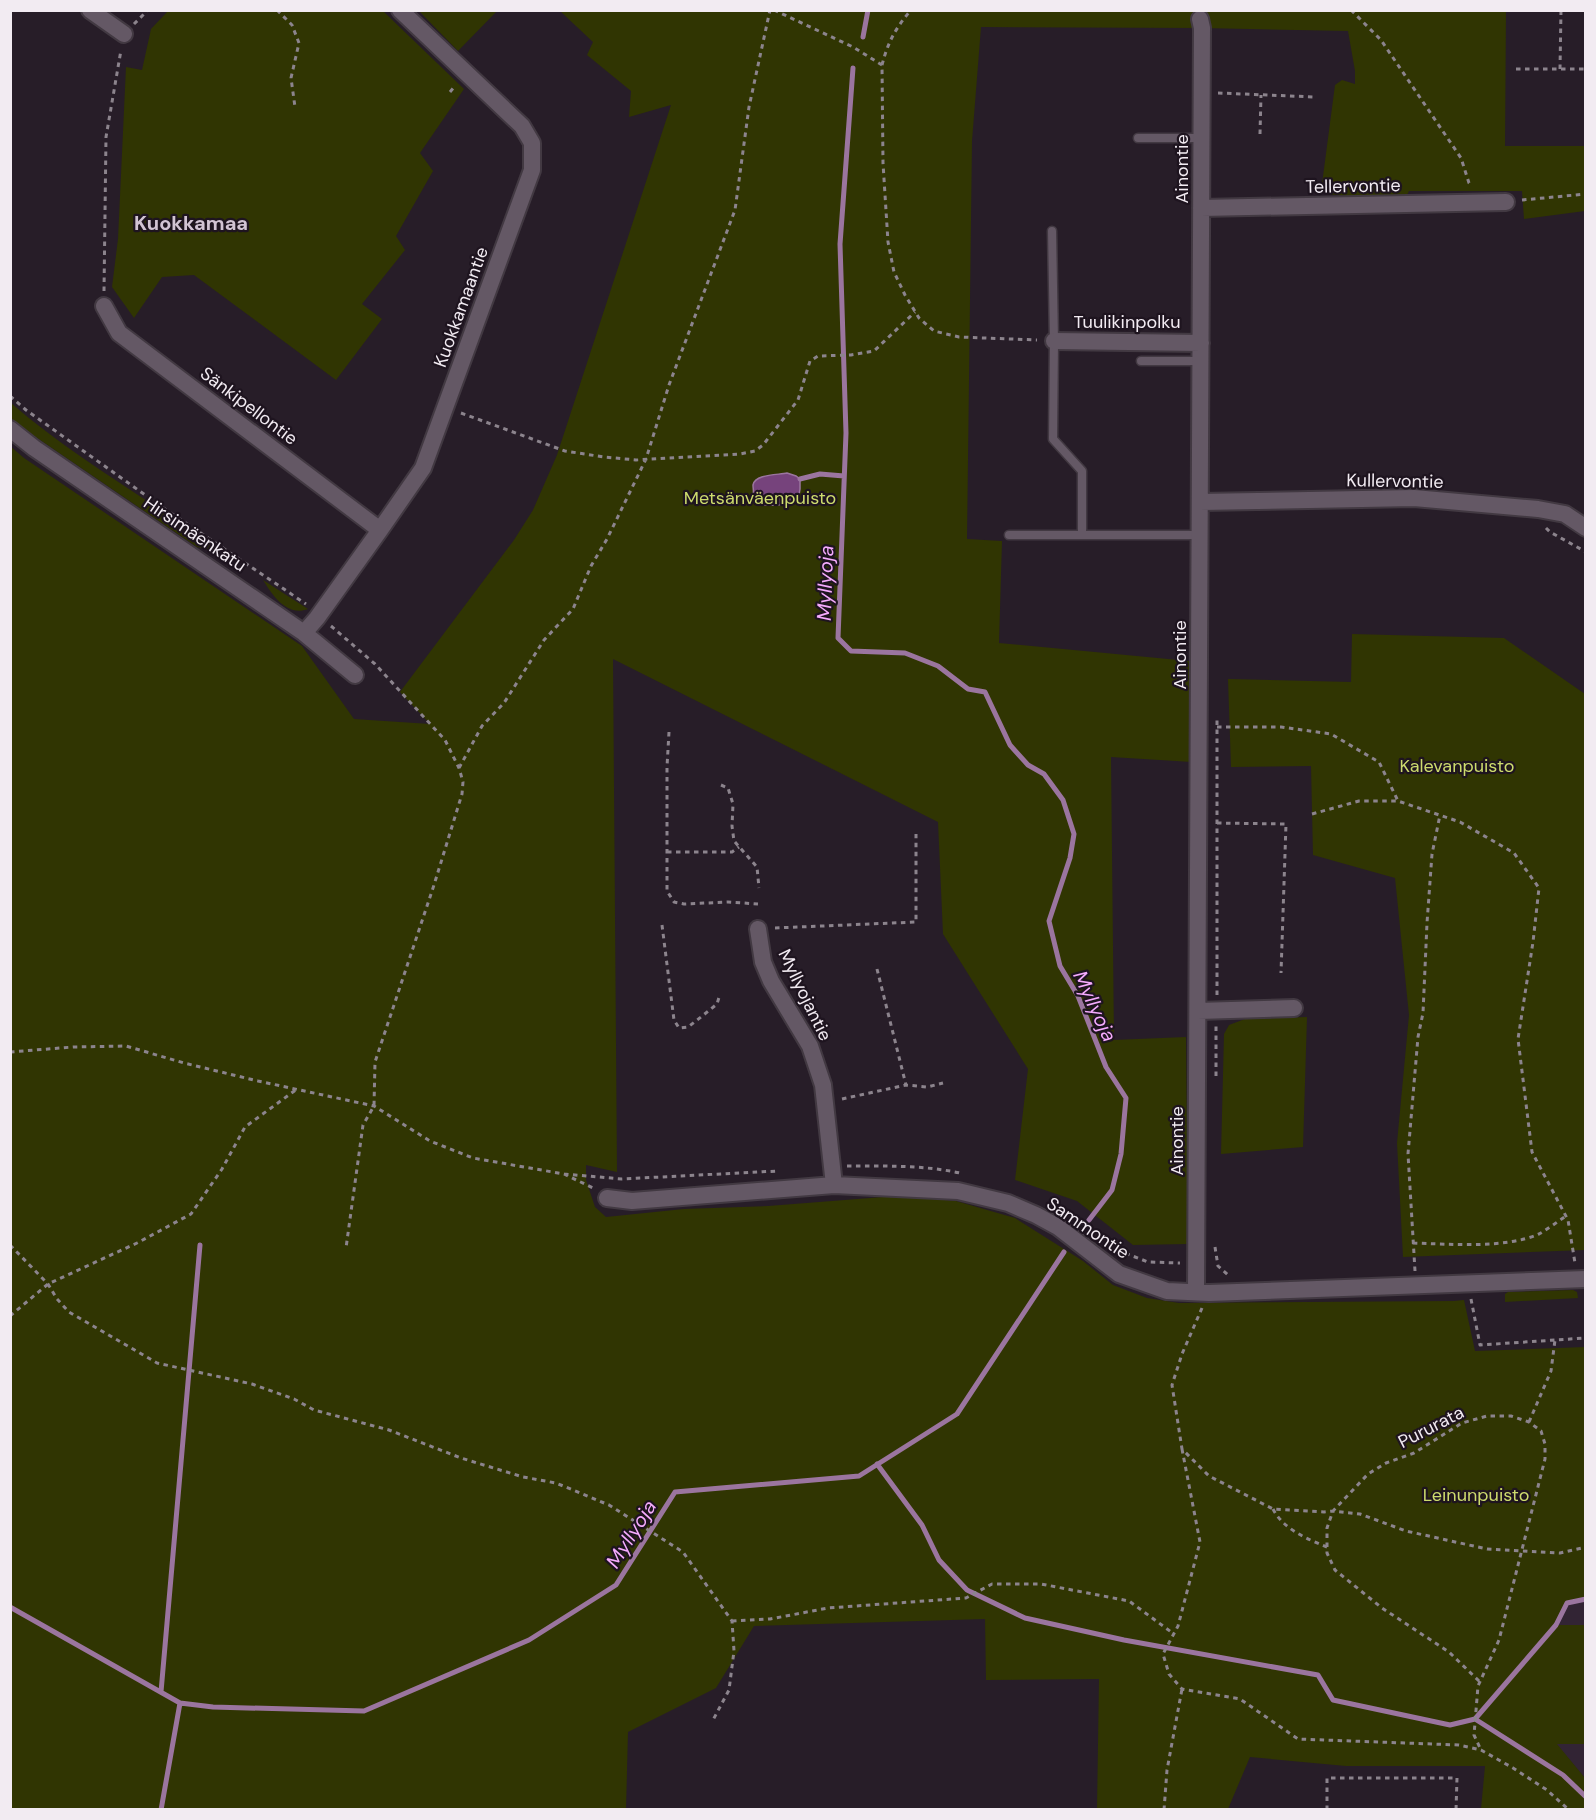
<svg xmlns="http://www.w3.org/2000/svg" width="1596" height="1820" font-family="'DM Sans',sans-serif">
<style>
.built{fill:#322434}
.green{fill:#303502}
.water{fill:#76437c;stroke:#9b759f;stroke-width:1.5}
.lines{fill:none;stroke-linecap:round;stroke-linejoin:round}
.stream{stroke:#9b759f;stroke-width:5}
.service-casing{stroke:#423942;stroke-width:11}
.minor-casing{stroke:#423942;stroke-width:20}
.path{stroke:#8c848d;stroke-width:3;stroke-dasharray:4.5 4.5;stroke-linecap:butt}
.service{stroke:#645865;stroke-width:8}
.minor{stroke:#645865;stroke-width:16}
.labels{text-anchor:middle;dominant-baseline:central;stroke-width:4.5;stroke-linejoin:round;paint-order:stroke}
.street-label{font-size:18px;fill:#f2ebf2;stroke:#1e141f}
.park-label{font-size:18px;fill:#cddb6d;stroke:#1e141f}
.neighbourhood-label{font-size:20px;font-weight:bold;fill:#d2c4d3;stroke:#1e141f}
.water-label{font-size:20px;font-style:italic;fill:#f5abfd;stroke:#1e141f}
</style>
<rect width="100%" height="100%" fill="#271d28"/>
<path class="built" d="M1585,1599v179l-29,-34v-119l11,-22z"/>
<path class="green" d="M168,11h215l81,78 -44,64 13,18 -37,65 9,14 -43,54 20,15 -46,61 -142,-105 -32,2 -28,41 -22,-31 6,-48 8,-172 16,3 9,-41z
M419,11h78l-39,40z
M560,11h946l-1,135h80v65l-61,8 -2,-28h-113l-2,4c-26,5 -54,2 -80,-1l-5,-10 13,-99 7,-5 13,4v-13l-7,-40 -146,-3 -221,-1 -9,114 -5,398 35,2 -3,102 190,18 3,101 -81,-5 3,283 72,-3 2,207 -55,1 -56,-44 -62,-21 13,-111 -85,-135 -5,-112 -325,-163 4,513 -31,-7v15l9,27 11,10 78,-8 84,-3 128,-10 60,5 59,17 68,43 30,24 34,13 32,5 275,-2 10,-1 11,51 110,-4v-13v265l-17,4 -12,22h29v119h-28l28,34v31h-104l4,-43h-139l-96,-9 -22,52h-131l2,-130 -113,1 -1,-61 -231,7 -38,62 -88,44 -2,77h-615l-1,-1363 14,12 278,188 52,73 76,5 -30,-32 114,-152 19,-30 24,-55 114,-350 -42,12 2,-26 -44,-36 6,-13z
M11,403c64,56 141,97 209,149l-23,-5 -176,-120 -10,-9z
M263,580l45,29c-21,8 -35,-13 -45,-29z
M1352,634l152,4 81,56v556l-182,7 -6,-114 12,-128 -14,-137 -82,-23 -2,-89 -80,1 -3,-88 123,3z
M1307,1017l-4,130 -82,7 3,-120 5,-9 16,-6z
M1573,1290l4,2 1,6 -73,4v-8l3,-2z"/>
<path class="water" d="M787,473l9,3 4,3v10l-2,12c-6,4 -35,6 -42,2 -4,-3 -3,-4 -3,-8 1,-3 0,-7 0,-10 2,-11 25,-10 34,-12z"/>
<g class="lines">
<path class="stream" d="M863,37l5,-27
M853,68l-13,176 6,189 -8,205 13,13 54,2 33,13 30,23 17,3 25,53 18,20 16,9 19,26 11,34 -4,24 -21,63 11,45 18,30 28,71 20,31 -5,56 -9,36 -23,30
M800,479l20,-5 24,2
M877,1464l45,61 17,35 28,30 58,28 99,22 194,35 15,25 117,25 25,-6 81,-94 11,-22 19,-4
M10,1607l170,96 33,4 151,4 165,-71 87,-55 59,-93 184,-16 98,-62 107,-162
M161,1692l39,-447
M1475,1719l88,56 23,22
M161,1810l19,-107"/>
<g class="service-casing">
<path id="service" d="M1138,138h63
M1052,231l2,110 -1,98 29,32v64
M1141,361h60
M1009,535h191"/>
</g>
<g class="minor-casing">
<path id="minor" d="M90,10l34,24
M1201,208l305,-6
M104,306l15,27 261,197
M1054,341l147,2
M10,429l24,19 270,185 51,42
M1200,502l214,-4 124,11 27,5 21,14
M304,633l13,-15 63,-88 43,-62 109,-298v-27l-10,-17 -122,-116
M758,929l5,33 8,19 39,65 13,39 11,100
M1198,1011l96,-3
M607,1198l25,3 202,-16 124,6 50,12 28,12 22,12 61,47 48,17 42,2 377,-14
M1196,1292l6,-1264 -2,-9"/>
</g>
<path class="path" d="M277,10l15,15 7,18 -8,35 4,29
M774,10l79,37 29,18 1,98 5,79 6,30 11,23 14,23 15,13 25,6 78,3
M1351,10l30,30 80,118 8,25 3,3
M134,24l14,-14
M882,65c6,-23 13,-36 29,-55
M1516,69h70
M1560,69l1,-59
M450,92l5,-6
M1218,93l97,4
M1260,134l1,-39
M1522,200l64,-6
M104,291l2,-154 15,-87
M10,396l16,14 136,97 144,97
M461,413l104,38 39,6 32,3 104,-6 15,-3 8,-6 35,-45 12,-39 8,-5 33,-1 23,-4 41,-39
M1546,528l4,4 36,20
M331,626l44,38 70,76 14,28 4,14 -1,12 -28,91 -59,177 -1,44 -11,19 -17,123
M1217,727h64l50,7 48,28 19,39
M669,732l-2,35v124l7,11 10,2 44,-2 30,2
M459,768l23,-42 22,-23 40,-63 29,-31 18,-43 16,-27 39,-80 23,-74 66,-175 14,-103 21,-97
M721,785l7,3 5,16 -1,22 2,15 23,26 2,21
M1312,814l47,-13h39l62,21 54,31 25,35 -6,54 -15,97 14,113 36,68 7,43
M1217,823l69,1 -5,149
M667,852h65l7,-5
M662,925l12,95 5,8 9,-1 13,-10 16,-13 3,-10
M775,928l141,-6v-88
M877,969l29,116
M1217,995v-276
M10,1052l63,-5 53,-1 58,17 74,18 116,25 56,35 43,17 91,16 29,14
M1216,1076v-51
M842,1099l64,-14 21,2 16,-4
M847,1166c37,0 76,-1 113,7
M564,1174l58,5 156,-8
M1413,1243c37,1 92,6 126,-9 9,-5 18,-12 27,-18
M10,1245l38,39 9,15 12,13 88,51 95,21 42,15 20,11 75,20 72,28 62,19 33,6 53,22 74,47 49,69 2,30 -5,39 -16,30
M1215,1247l3,19 10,9
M1117,1250l31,12 32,1
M1415,1271l-7,-117 10,-117 5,-24 4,-90 5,-69 8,-39
M1471,1299l9,46 105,-7
M1202,1308l-20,46 -10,31 10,64 27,27 64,33 51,3 9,-1 27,3 46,17 81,18 73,4 26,-6
M10,1316l38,-32 89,-41 54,-29 31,-45 23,-42 52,-38
M1529,1422l22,-51 4,-31
M1182,1449l18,93 -22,84 -15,28 6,20 13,15 58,10 58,40 161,6 22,5 32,18 34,22 22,20
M1273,1509c10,20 34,30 54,38
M732,1621l38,-2 58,-11 138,-10 26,-14h49l88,17 45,33
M1479,1681l-30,-29 -67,-44 -47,-38 -8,-17v-25l6,-17 35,-37 18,-11 28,-10 48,-30 25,-7h24l18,6 12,9 4,13v15l-46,181 -21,46 -4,49 7,15
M1164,1810l3,-40 15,-81
M1327,1810v-32h130l-1,32"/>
<use href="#service" class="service"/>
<use href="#minor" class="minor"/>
</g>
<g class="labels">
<g class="street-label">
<text transform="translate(1182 169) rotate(-90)">Ainontie</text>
<text transform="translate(1353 186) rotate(-1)">Tellervontie</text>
<text transform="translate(461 307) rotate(-70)">Kuokkamaantie</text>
<text x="1127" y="322">Tuulikinpolku</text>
<text transform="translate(249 406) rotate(37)">Sänkipellontie</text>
<text transform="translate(1395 481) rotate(1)">Kullervontie</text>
<text transform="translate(195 534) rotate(34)">Hirsimäenkatu</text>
<text transform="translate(1180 655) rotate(-90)">Ainontie</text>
<text transform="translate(805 995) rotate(64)">Myllyojantie</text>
<text transform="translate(1177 1141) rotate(-90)">Ainontie</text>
<text transform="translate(1088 1228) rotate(34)">Sammontie</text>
<text transform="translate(1431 1427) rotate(-27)">Pururata</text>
</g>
<g class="park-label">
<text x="760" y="498">Metsänväenpuisto</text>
<text x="1457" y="766">Kalevanpuisto</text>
<text x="1476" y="1495">Leinunpuisto</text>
</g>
<g class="neighbourhood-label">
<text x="191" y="223">Kuokkamaa</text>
</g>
<g class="water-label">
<text transform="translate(825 583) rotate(-88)">Myllyoja</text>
<text transform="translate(1095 1006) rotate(65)">Myllyoja</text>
<text transform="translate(631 1534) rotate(-58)">Myllyoja</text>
</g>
</g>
<rect width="1596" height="1820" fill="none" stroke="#f2ebf2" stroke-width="24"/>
</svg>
